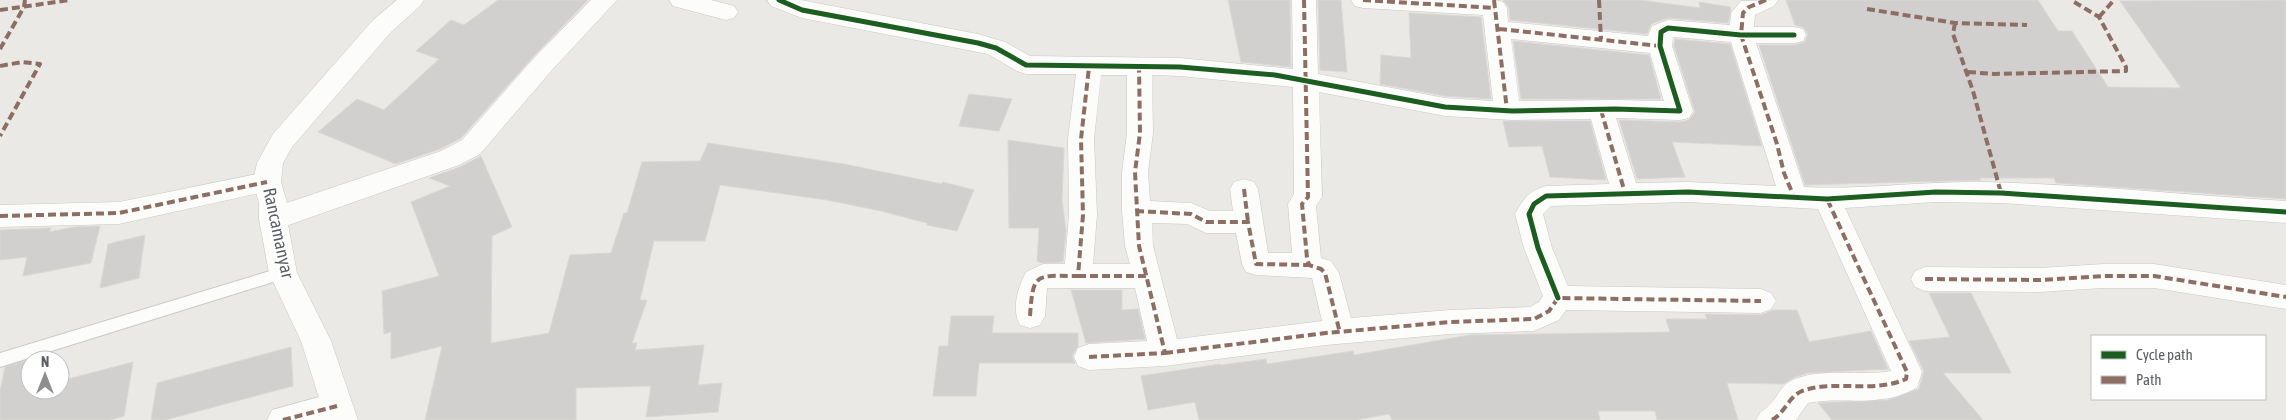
<svg xmlns="http://www.w3.org/2000/svg" width="2286" height="420" font-family="'Asap Condensed',sans-serif">
<style>
.building{fill:#d1d0ce;stroke:#dad8d4}
.lines{fill:none;stroke-linecap:round;stroke-linejoin:round}
.service-casing{stroke:#c7c8c7;stroke-width:2}
.minor-casing{stroke:#c7c8c7;stroke-width:1}
.tertiary-casing{stroke:#c7c8c7;stroke-width:1}
.service{fill:#fcfcfb;fill-rule:evenodd}
.minor{fill:#fcfcfb;fill-rule:evenodd}
.tertiary{fill:#fcfcfb;fill-rule:evenodd}
.quiet{stroke:#8d6e63;stroke-width:4;stroke-dasharray:8 4;stroke-linecap:butt}
.cycleway-casing{stroke:#fff;stroke-width:8}
.cycleway{stroke:#1b5e20;stroke-width:5}
.labels{text-anchor:middle;dominant-baseline:central;stroke-width:4.5;stroke-linejoin:round;paint-order:stroke}
.street-label{font-size:18px;fill:#5b5f63;stroke:#fff}
</style>
<rect width="100%" height="100%" fill="#ebe9e5"/>
<path class="building" d="M498,0h90l-55,57 -72,81 -21,11 -44,15 -78,-32 39,-33 27,11 55,-51 -23,-8 35,-31 13,5z
M1228,0h62l1,67 -50,-5z
M1318,0h23l6,72 -27,-2z
M1503,0h137l60,8 -1,-6 31,5 1,3 -3,13 -60,-5 -17,6 -4,10 -137,-14 -1,-12z
M1786,0h252l20,31h14l36,56 73,1 -61,-87 166,-1v199l-230,-16 -2,-5h-75l2,2 -176,5 -46,-140h35l11,-3 3,-8 -5,-7 -8,-2z
M1409,13l72,4 10,82 -46,-3 -65,-12 1,-29 30,3z
M1675,39l55,5 32,102 -90,-4 13,35 -48,2 -18,-59 61,2 9,-2 6,-8 -21,-66z
M1513,41l136,14 12,44h-140z
M969,94l43,5 -13,32 -40,-5z
M1503,121h87l16,59 -56,-3 -8,-31 -33,1z
M1008,140l56,8 -2,51 4,33 -3,30 -21,1 -5,-2 2,-33h-30z
M708,143l136,21 98,20 1,-2 31,8 -17,41 -30,-6v-2l-46,-12 -54,-11 -107,-15 -15,56h-51l-14,59h7l-15,43h5l-2,7 69,-5 -6,40 24,-2 -4,29 -72,5 5,-31 -75,2v32h-151l17,-74 -51,13v-27l-7,2 -2,-43 57,-15 -28,-74 39,-16 -21,-8 31,-11 21,-11 31,71 -20,9 -1,107 58,-10 21,-78 41,-2 13,-40h3l15,-51 58,-1z
M100,226l-9,37 -68,13 4,-19 -27,3v-30l51,-2 -2,4 25,-5z
M145,235l-6,43 -39,10 8,-44z
M1071,290h51v20l16,-1 7,30 -59,4z
M1929,293h42l40,80h-68l40,47h-151l-14,-17 70,-3 31,-11 5,-18 -15,-30 41,-4z
M1773,310h24l12,32 62,-11 17,38 -80,4 -13,4 -12,7 -56,-1 11,37h-81l-2,-9h-57l2,9h-208l-3,-6 -33,6h-157l-4,-18 -47,8 -7,-34 79,-12 1,1 45,-6 1,5 86,-13 1,4 116,-20 200,-3 -4,-13h41l-2,-5 56,1z
M951,316h43l-2,17h86v13l-6,10 3,7h-96l-3,33h-43l6,-50h9z
M291,347l2,39 -128,34h-14l6,-37z
M54,353l-1,7h-23v30h30v-9l73,-19 -9,54 -13,4h-111v-29l5,-24 29,-9z"/>
<g class="lines">
<g class="service-casing">
<path id="service" d="M283,267l6,2 2,4 -2,4 -289,90v-14z"/>
</g>
<g class="minor-casing">
<path id="minor" d="M591,0h26l-65,70 -72,84 -21,11 -176,62 -10,3 -10,-3 -4,-8 4,-8 178,-60 21,-11 72,-82z
M669,0h42l23,6 4,6 -4,6 -8,2 -53,-14z
M767,0h34l177,34 27,8 25,14 150,2 113,11 -1,-69h24l2,74 127,24 48,3 -10,-86 -120,-7 -8,-2 -4,-6h144l8,2 4,6 1,14 140,14 4,-10 16,-6 62,5 1,-12 10,-12 37,-1 -4,6 -19,9 -1,12h40l9,2 3,6 -3,6 -9,2h-38l48,144c59,3 119,-6 178,-5 101,2 203,13 304,19v22l-285,-20 -65,-1 -91,6 77,164 -5,16c-11,5 -22,10 -34,11 -25,4 -50,-1 -75,4l-12,17h-40c5,-10 8,-9 15,-17 6,-5 8,-13 14,-18 25,-20 76,-8 106,-14l-73,-162 -130,-7 -137,4 -8,8 9,34 16,38 193,3 10,4 5,8 -5,8 -10,4 -195,-3 -7,10 -25,11 -84,3 -124,11 -161,21 -76,4 -11,-4 -4,-9 4,-9 11,-4 58,-3 -12,-53h-88l-2,28 -5,9 -10,3 -10,-3c-9,-17 -2,-37 6,-53l17,-8h22l4,-49 -1,-76 8,-65h-50l-9,-3 -29,-17 -186,-36 -31,-12zM1673,37l58,5 45,144 -88,-4 -52,1 -20,-65 64,2 9,-2 4,-7 -21,-65zM1511,39l139,14 14,48 -49,-1 -96,1zM1101,75h26v58l-5,39v39l3,35 5,18h-37l4,-49 -3,-76zM1152,75l28,1 113,11 1,107 -6,10 4,49h-24l-10,-64 -4,-7 -10,-3 -10,3 -4,7 3,22h-23l-19,-8 -41,-2 -2,-29 5,-39zM1319,92l126,24 67,4 79,-1 18,65 -63,2c-17,5 -23,13 -31,28l9,34 19,48 -4,6 -9,5 -80,3 -99,8 -12,-45 -8,-12 -10,-3 -5,-52 6,-9zM1152,223l35,1 19,9h30l6,31 4,8 10,3 56,3 10,43 -145,18 -24,-93z
M267,172l10,3 4,7 -4,7 -158,35 -119,3v-22l119,-3z
M2103,264h51l132,21v24l-132,-21h-51l-63,4 -115,-1 -10,-4 -4,-8 4,-8 10,-4 115,1z
M337,392l11,4 4,10 -4,10 -13,4h-68l5,-10z"/>
</g>
<g class="tertiary-casing">
<path id="tertiary" d="M397,0h27l-4,6 -29,26 -99,115 -9,16 -2,19 6,21v16l10,54 34,68 27,79h-32l-25,-79 -32,-68 -10,-54v-16l-6,-21 4,-19 16,-29 100,-114z"/>
</g>
<use href="#service" class="service"/>
<use href="#minor" class="minor"/>
<use href="#tertiary" class="tertiary"/>
<path class="quiet" d="M1304,0l4,197 -6,7 5,54 2,7 12,4 4,4 15,60
M1363,0l132,8
M1494,0l13,110
M1599,0l2,39
M1766,0l-17,7 -6,6 -2,22 36,109 7,29 10,24
M1867,9l88,14 72,2
M0,10l70,-10
M2099,17l15,-17
M1955,23l-2,11 20,57 28,102
M1499,29l161,17
M0,49l24,-42 1,-7
M0,66l22,-4 18,2 -40,72
M1968,72l26,2 132,-3v-4l-27,-50 -28,-17
M1601,110l24,83
M1244,189l4,33
M1136,211l55,3 15,8h42l8,42 53,1
M0,216l119,-3 148,-31
M1078,276h69
M1925,279l115,1 63,-4h51l132,21
M1030,316c3,-45 6,-40 48,-40l5,-61 -2,-76 8,-72
M1165,353l161,-20 124,-11 84,-3 15,-8 9,-13 203,3
M1089,357l76,-4 -26,-107 -4,-74 5,-39 -1,-68
M283,420l54,-14
M1772,420c13,-7 17,-24 30,-29 34,-12 70,3 104,-12l1,-7 -80,-173"/>
<g class="cycleway-casing">
<path id="cycleway" d="M779,0l23,10 176,33 18,5 30,17 154,2 95,8 170,32 67,4 103,-2 65,2 -20,-65 1,-14 7,-4 73,7h53
M1558,298l-20,-50 -9,-34 5,-10 12,-8 142,-4 139,7 109,-7 65,1 285,19"/>
</g>
<use href="#cycleway" class="cycleway"/>
</g>
<g class="labels">
<g class="street-label">
<text transform="translate(279 233) rotate(78)">Rancamanyar</text>
</g>
</g>
<rect x="2091" y="335" width="175" height="65" fill="#ffffff" stroke="#bdbfc1"/>
<rect x="2101" y="351" width="25" height="8" fill="#1b5e20" stroke="#bdbfc1"/>
<text x="2136" y="360" font-size="15" fill="#5b5f63">Cycle path</text>
<rect x="2101" y="376" width="25" height="8" fill="#8d6e63" stroke="#bdbfc1"/>
<text x="2136" y="385" font-size="15" fill="#5b5f63">Path</text>
<g transform="translate(45 375)"><circle r="24" fill="#ffffff" stroke="#bdbfc1"/>
<path d="M0-4L9 19L0 12L-9 19Z" fill="#8d8f90"/>
<text y="-8" font-size="14" font-weight="bold" text-anchor="middle" fill="#5b5f63">N</text>
</g>
</svg>
